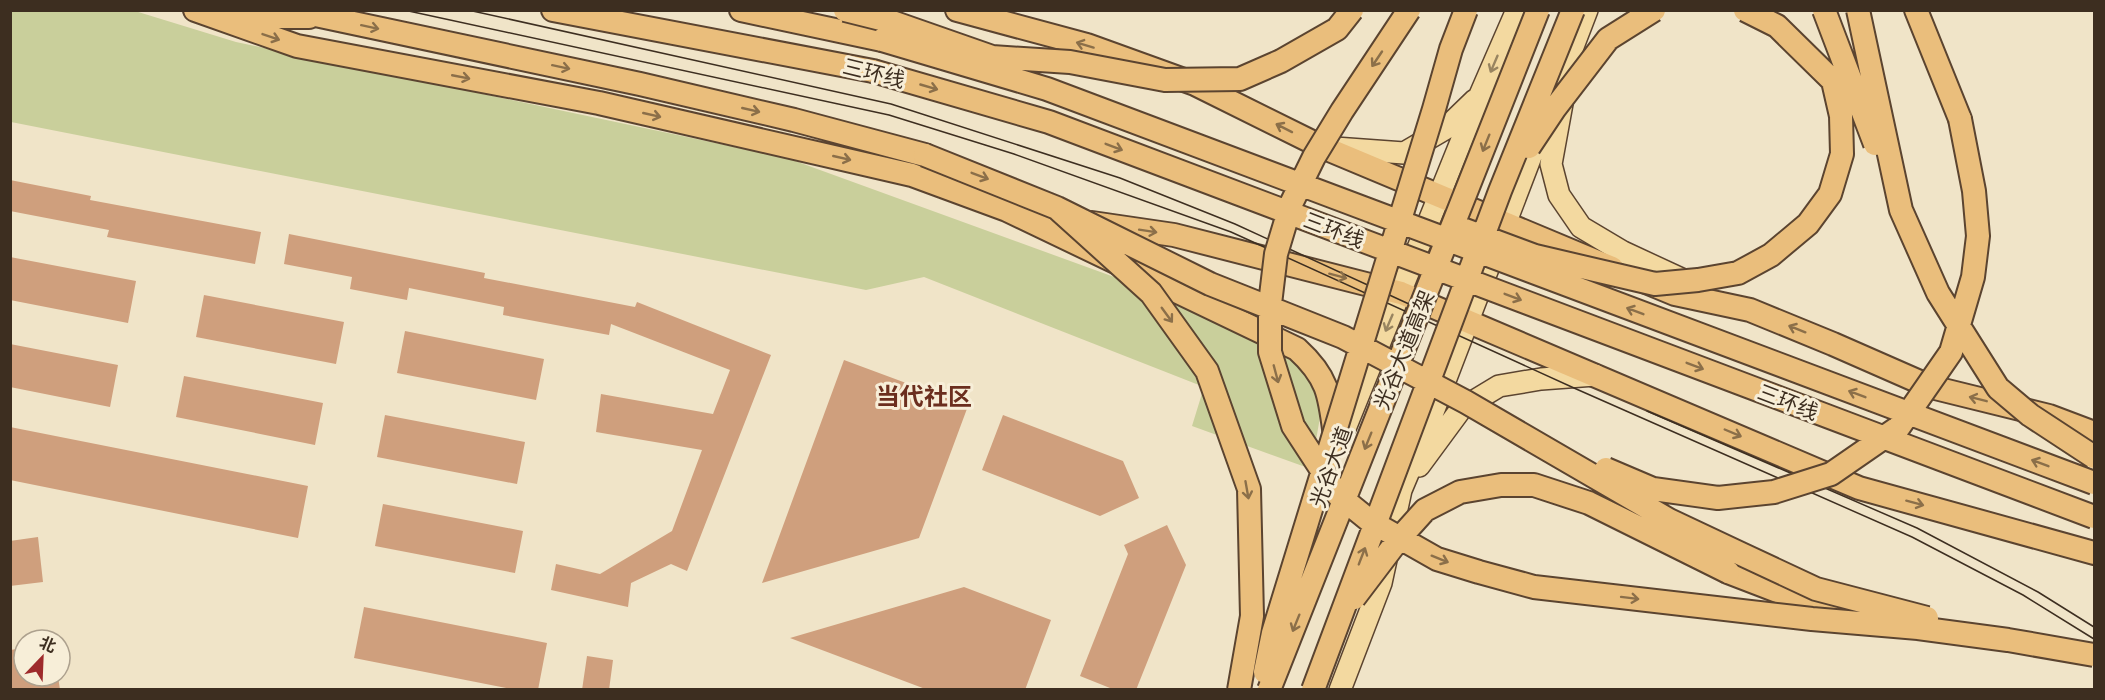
<svg xmlns="http://www.w3.org/2000/svg" width="2105" height="700" font-family="Merriweather,'Noto Sans SC',serif">
<style>
.green{fill:#c9cf9b}
.building{fill:#cf9f7d}
.lines{fill:none;stroke-linecap:round;stroke-linejoin:round}
.primary-casing{stroke:#5b4430;stroke-width:24}
.trunk-casing{stroke:#5b4430;stroke-width:26}
.primary{stroke:#f3d9a0;stroke-width:21}
.trunk{stroke:#eabe7c;stroke-width:22}
.tram{stroke:#3d2e20;stroke-width:1.5}
.trunk-bridge-casing{stroke:#5b4430;stroke-width:26;stroke-linecap:butt}
.trunk-bridge{stroke:#eabe7c;stroke-width:22}
.oneway{stroke:#8b6f49}
.oneway2{stroke:#988460}
.labels{text-anchor:middle;dominant-baseline:central;stroke-width:6;stroke-linejoin:round;paint-order:stroke}
.street-label{font-size:21px;fill:#3d2e20;stroke:#f7eed8}
.quarter-label{font-size:24px;font-weight:bold;fill:#6b2e1e;stroke:#f7eed8}
</style>
<rect width="100%" height="100%" fill="#f0e4c8"/>
<path class="green" d="M10,11h125l101,31 551,116 330,120 173,77 33,45 -12,69 -119,-43 12,-39 -280,-110 -58,13 -855,-168z"/>
<path class="building" d="M10,180l81,16 -1,4 171,32 -6,32 -148,-27 2,-7 -99,-19z
M289,234l196,39 -1,5 151,29 2,-5 134,53 -84,216 -16,-7 -40,19 -3,24 -77,-17 5,-26 44,10 72,-43 30,-81 -106,-18 5,-38 112,20 17,-44 -119,-46 -2,11 -106,-20 1,-8 -95,-19 -2,12 -57,-11 2,-12 -68,-13z
M10,257l126,24 -8,42 -118,-23z
M204,295l140,27 -8,42 -140,-27z
M405,331l139,28 -8,41 -139,-27z
M10,344l108,21 -8,42 -100,-20z
M844,360l124,46 -49,132 -157,45z
M184,376l139,27 -8,42 -139,-28z
M385,415l140,27 -8,42 -140,-27z
M1003,415l120,46 16,37 -39,18 -118,-46z
M10,427l298,59 -10,52 -288,-58z
M383,504l140,27 -8,42 -140,-27z
M1167,525l19,40 -50,125h-21l-35,-14 48,-122 -4,-9z
M38,537l5,45 -33,4v-45z
M964,587l87,33 -26,70h-97l-138,-52z
M364,607l183,36 -9,47h-22l-162,-32z
M24,648v28h34l2,14h-50v-40z
M587,656l26,4 -4,30h-27z"/>
<g class="lines">
<g class="primary-casing">
<path id="primary" d="M1563,98l-12,66 8,31 22,32 42,25 69,32
M1335,148l69,5 41,-24 30,-29
M1346,426l134,-331 37,-85
M1419,466l42,-57 38,-23 42,-7 54,-4
M1340,690l41,-107 20,-93 24,-57 162,-423"/>
</g>
<g class="trunk-casing">
<path id="trunk" d="M195,10l102,36 302,57 313,72 95,35 290,139c32,29 33,48 38,88
M292,10l348,74 154,36 131,35
M553,10l320,61
M741,10l141,30
M957,10l130,35 108,39 125,62 292,122
M1916,10l44,109
M235,13l26,4h48
M1092,223l82,12 227,58 458,195 235,65
M1646,282l29,12 75,16 83,34 98,43 118,29 45,17
M1728,572l86,33 52,11"/>
</g>
<use href="#primary" class="primary"/>
<use href="#trunk" class="trunk"/>
<path class="tram" d="M404,10l485,105 125,39 217,78 343,156 338,149 111,58 71,44
M468,10l423,94 229,74 115,46 187,86
M1647,411l270,117 121,64 56,35"/>
<g class="trunk-bridge-casing">
<path id="trunk-bridge" d="M845,10l44,11 103,36 78,5 95,18 75,-1 41,-18 56,-32 15,-19
M1409,10l-67,101 -28,46 -23,47 -15,50 -6,50v48l23,74 45,69 32,26 67,38 42,13 55,15 278,32 106,9 90,12 86,15
M1824,10l51,134
M1858,10l43,200 37,83 60,95 32,27 64,42
M882,40l165,49 1047,394
M873,71l176,51 1045,395
M1529,147l26,-39 53,-69 46,-29
M925,155l132,53 94,85 56,78 42,118 3,127 -13,74
M1057,208l153,76 133,53 123,65 203,118 70,33 77,36 111,29
M1457,227l78,29 120,28 43,-4 40,-7 33,-18 37,-31 22,-30 12,-40 -1,-38 -8,-35 -56,-55 -32,-16
M1606,469l47,20 65,9 56,-6 57,-18 68,-47 52,-75 22,-75 5,-41 -4,-45 -14,-72
M1354,598l44,-58 27,-30 35,-18 41,-7h33l55,18 139,69
M1265,672l8,-39 161,-524 17,-60 15,-39
M1269,690l269,-680
M1313,690l187,-499 73,-181"/>
</g>
<use href="#trunk-bridge" class="trunk-bridge"/>
</g>
<defs><path id="oneway-shaft" d="M-6 0H5M1.5-3L5.5 0L1.5 3" fill="none" stroke-width="1.6" stroke-linecap="round" stroke-linejoin="round" transform="scale(1.5)"/></defs>
<g class="oneway">
<use href="#oneway-shaft" transform="translate(370 27) rotate(12)"/>
<use href="#oneway-shaft" transform="translate(271 37) rotate(19)"/>
<use href="#oneway-shaft" transform="translate(1085 45) rotate(-163)"/>
<use href="#oneway-shaft" transform="translate(1377 59) rotate(124)"/>
<use href="#oneway-shaft" transform="translate(561 67) rotate(12)"/>
<use href="#oneway-shaft" transform="translate(461 77) rotate(11)"/>
<use href="#oneway-shaft" transform="translate(929 87) rotate(16)"/>
<use href="#oneway-shaft" transform="translate(751 110) rotate(13)"/>
<use href="#oneway-shaft" transform="translate(652 115) rotate(13)"/>
<use href="#oneway-shaft" transform="translate(1284 128) rotate(-153)"/>
<use href="#oneway-shaft" transform="translate(1486 143) rotate(112)"/>
<use href="#oneway-shaft" transform="translate(1114 147) rotate(21)"/>
<use href="#oneway-shaft" transform="translate(842 158) rotate(13)"/>
<use href="#oneway-shaft" transform="translate(980 176) rotate(21)"/>
<use href="#oneway-shaft" transform="translate(1148 231) rotate(9)"/>
<use href="#oneway-shaft" transform="translate(1338 276) rotate(15)"/>
<use href="#oneway-shaft" transform="translate(1513 297) rotate(21)"/>
<use href="#oneway-shaft" transform="translate(1635 311) rotate(-159)"/>
<use href="#oneway-shaft" transform="translate(1167 315) rotate(54)"/>
<use href="#oneway-shaft" transform="translate(1797 329) rotate(-158)"/>
<use href="#oneway-shaft" transform="translate(1695 366) rotate(21)"/>
<use href="#oneway-shaft" transform="translate(1276 374) rotate(75)"/>
<use href="#oneway-shaft" transform="translate(1857 394) rotate(-159)"/>
<use href="#oneway-shaft" transform="translate(1978 399) rotate(-166)"/>
<use href="#oneway-shaft" transform="translate(1733 433) rotate(23)"/>
<use href="#oneway-shaft" transform="translate(1368 441) rotate(112)"/>
<use href="#oneway-shaft" transform="translate(2040 463) rotate(-159)"/>
<use href="#oneway-shaft" transform="translate(1247 490) rotate(80)"/>
<use href="#oneway-shaft" transform="translate(1915 503) rotate(15)"/>
<use href="#oneway-shaft" transform="translate(1362 556) rotate(-69)"/>
<use href="#oneway-shaft" transform="translate(1440 559) rotate(22)"/>
<use href="#oneway-shaft" transform="translate(1630 598) rotate(7)"/>
<use href="#oneway-shaft" transform="translate(1296 623) rotate(112)"/>
</g>
<g class="oneway2">
<use href="#oneway-shaft" transform="translate(1494 64) rotate(113)"/>
<use href="#oneway-shaft" transform="translate(1389 323) rotate(113)"/>
</g>
<g class="labels">
<g class="street-label">
<text transform="translate(874 73) rotate(14)">三环线</text>
<text transform="translate(1334 230) rotate(21)">三环线</text>
<text transform="translate(1404 350) rotate(-68)">光谷大道高架</text>
<text transform="translate(1788 402) rotate(21)">三环线</text>
<text transform="translate(1331 467) rotate(-70)">光谷大道</text>
</g>
<g class="quarter-label">
<text x="924" y="396">当代社区</text>
</g>
</g>
<rect width="2105" height="700" fill="none" stroke="#3d2e20" stroke-width="24"/>
<g transform="translate(42 658) rotate(23)"><circle r="28" fill="#f7eed8" stroke="#ada18e" stroke-width="1.5"/>
<path d="M0-4.5L10 22L0 15L-10 22Z" fill="#9e2a2b"/>
<text y="-9" font-size="16" font-weight="bold" text-anchor="middle" fill="#3d2e20">北</text>
</g>
</svg>
